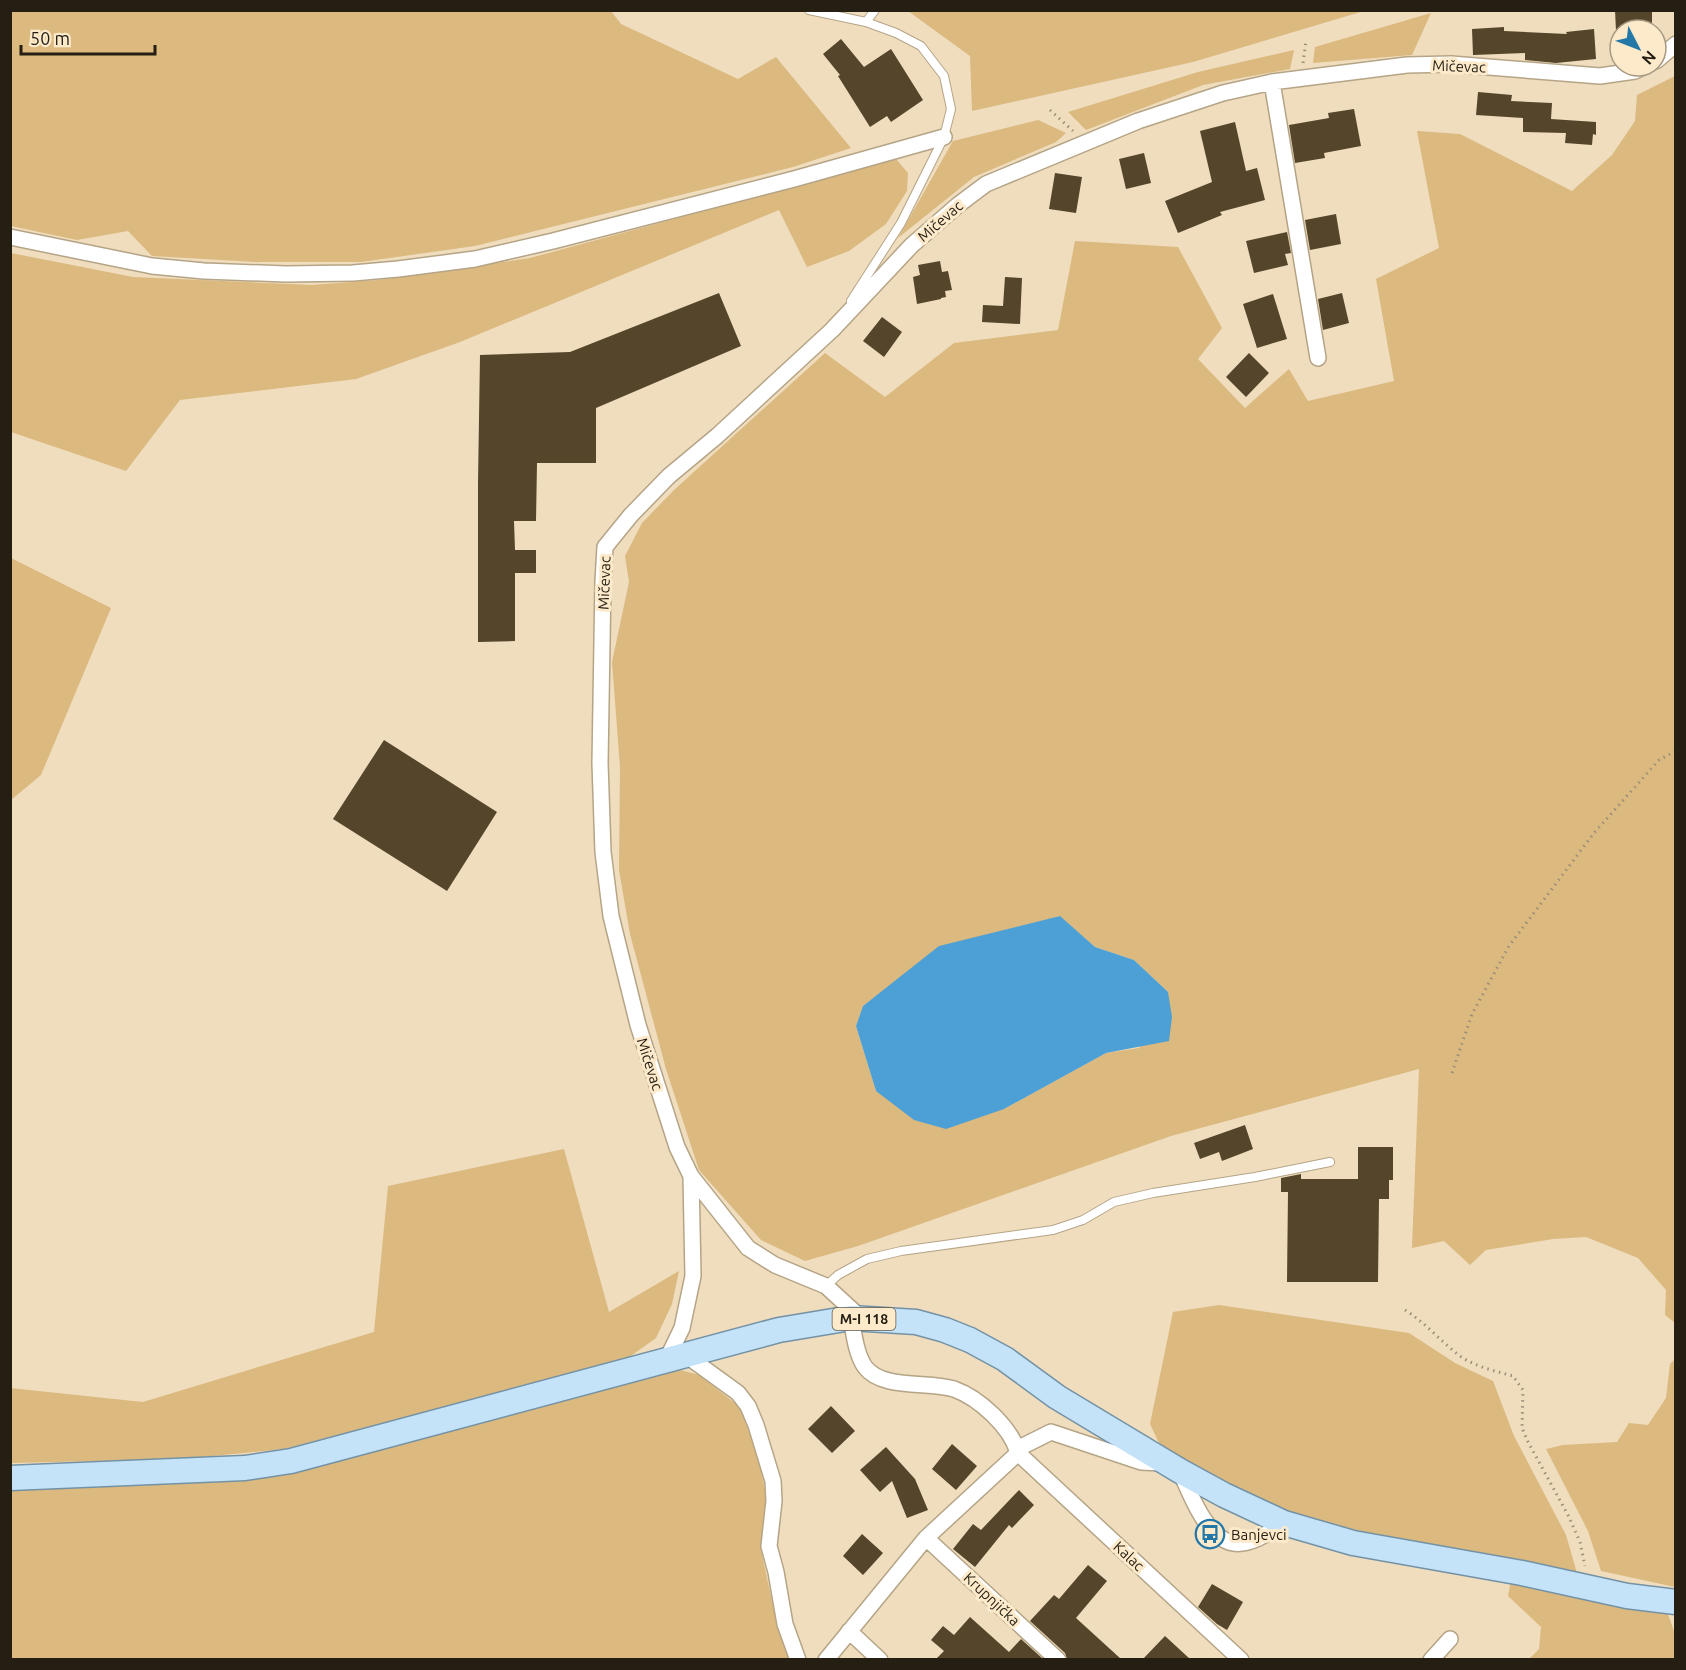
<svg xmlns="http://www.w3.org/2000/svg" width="1686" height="1670" font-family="Ubuntu,sans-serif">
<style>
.green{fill:#dbb97f;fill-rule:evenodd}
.water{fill:#4ca0d5}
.building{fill:#54452b}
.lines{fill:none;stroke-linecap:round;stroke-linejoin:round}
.lane-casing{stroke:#b5a486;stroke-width:10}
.street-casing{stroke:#b5a486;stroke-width:18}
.primary-casing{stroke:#7492a5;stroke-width:27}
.path{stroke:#9c8f78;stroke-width:3;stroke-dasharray:1.5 4.5;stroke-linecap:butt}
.lane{stroke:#fff;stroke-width:8}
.street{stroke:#fff;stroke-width:15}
.primary{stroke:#c5e3f8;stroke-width:24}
.labels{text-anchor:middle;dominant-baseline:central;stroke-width:6;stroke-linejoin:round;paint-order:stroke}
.shield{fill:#fceacb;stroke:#665b4a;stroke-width:1.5}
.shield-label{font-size:14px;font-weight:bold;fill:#251e13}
.street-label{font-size:15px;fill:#251e13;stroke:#fceacb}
.poi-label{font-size:15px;fill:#251e13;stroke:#fceacb;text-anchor:start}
</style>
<rect width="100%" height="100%" fill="#efddbe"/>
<path class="green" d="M14,11h597l10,13 117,55 38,-22 75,91 -58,19 -318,79 -114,16h-106l-103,-6 -24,-25 -51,9 -66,-14 -1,-214z
M908,11h456l-171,51 -221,49 -2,-55z
M1431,13l-19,42 -99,8 2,-16z
M1294,50l-4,19 -87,16 -117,45 -18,-18 130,-40z
M1675,76v1247l-10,-8 1,-25 -28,-32 -52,-21 -33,2 -67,11 -16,15 -26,-24 -32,7 7,-179 -248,67 -313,110 -53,15 -44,-21 -62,-70 -33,-101 -36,-135 -11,-64 1,-103 -8,-105 17,-80 -4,-26 17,-33 32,-33 151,-137 60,44 69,-54 104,-13 17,-89 103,6 44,81 -24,31 47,49 44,-39 19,32 86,-20 -18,-102 63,-31 -22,-117 43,3 112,57 40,-36 23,-34 2,-26zM1059,916l36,31 39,13 34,32 -29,56 -33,5 -102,56 -128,-18 -20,-65 7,-20 33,-25z
M1038,120l28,13 -10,9 -82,35 -76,61 55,-97z
M896,159l12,14 -1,18 -21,33 -37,27 -42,16 -28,-57 -319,132 -104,37 -176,21 -54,71 -115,-39v-179l122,24 179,8 67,-5 151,-22z
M11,558l100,50 -70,167 -30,25z
M564,1149l45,163 70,-41 -7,33 -16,34 -28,20 -344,91 -102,10 -171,4 -1,-75 133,14 231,-70 14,-146z
M1219,1305l190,28 46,30 38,18 21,55 52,99 11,38 -90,-19 -169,-28 -120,-55 -39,-28 -9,-19 23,-112z
M1675,1359v228l-74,-16 -13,-40 -42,-82 17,-4 54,-3 12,-19 19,2 18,-27 4,-34z
M673,1368l26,7 42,33 19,57 6,29 -5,56 17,79 11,30h-778l-1,-169 209,-8 80,-12z
M1511,1580l157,34 7,20v25h-146l10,-10 2,-22 -33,-31z"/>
<path class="water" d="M1060,916l35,31 39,13 34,32 4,25 -3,24 -63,12 -102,56 -58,20 -32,-9 -38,-29 -20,-65 7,-20 76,-60z"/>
<path class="building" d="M1615,10h37v18l-36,3z
M1504,27v4l63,3 -1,-2 28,-3 2,30 -40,4 -31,-3v-7l-52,2 -1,-26z
M841,39l23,28 27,-18 32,51 -32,22 -4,-6 -17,11 -32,-51 2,-1 -17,-21z
M1478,92l34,3 -1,6 41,2 -1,16 45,3v13l-3,-1 -1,11 -27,-2 1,-10 -43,-1v-14l-47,-3z
M1354,109l7,37 -37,7 1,5 -30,5 -6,-38 40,-7 -1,-5z
M1235,122l11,49 11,-3 8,32 -45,12 2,3 -44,18 -13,-32 47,-19 -12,-51z
M1144,153l7,30 -25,6 -7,-30z
M1055,173l27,4 -6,36 -27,-4z
M1336,214l5,30 -31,6 -5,-30z
M1287,232l4,21 -6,1 3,11 -34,8 -8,-32z
M940,261l2,11 6,-1 4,19 -7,1 1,6 -5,1v1l-24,5 -4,-27 7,-2 -2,-10z
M1005,277l17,1 -2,46 -38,-2 1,-17 20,1z
M719,293l22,53 -145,62v55h-59l-1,58h-22l1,29h21v23h-21v68l-37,1v-159l2,-128 90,-3z
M1342,293l7,30 -26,7 -5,-31z
M1273,294l14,45 -30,9 -14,-44z
M882,317l20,15 -18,25 -21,-16z
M1249,353l20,20 -23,24 -20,-20z
M384,740l113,72 -50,79 -114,-72z
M1245,1125l8,24 -31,12 -3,-9 -19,7 -6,-16z
M1358,1147h35v33h-4v19h-10l-1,83h-91l1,-90h-7v-14l20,-4v5h57z
M831,1406l24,25 -23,22 -24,-24z
M952,1444l25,22 -21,24 -24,-21z
M886,1447l29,32 13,31 -21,8 -15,-37 -12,11 -20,-22z
M1019,1490l15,15 -22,23 -3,-3 -34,42 -22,-18 20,-25 8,6z
M862,1534l21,19 -20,22 -20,-19z
M1088,1565l19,16 -31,37 45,41h-54l-2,-6 -35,-32 24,-26 5,4z
M1212,1584l31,18 -16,28 -10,-6 -19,-17z
M970,1617l39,35 12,-13 22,20h-107l8,-8 -13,-11 12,-14 11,9z
M1165,1636l25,23h-47z"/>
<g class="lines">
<g class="lane-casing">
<path id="lane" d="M809,10l57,12
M851,301l50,-78 43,-86 7,-28 -7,-33 -23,-30 -25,-13 -30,-11 9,-12
M826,1286l12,-11 29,-16 34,-8 152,-21 30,-10 31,-18 39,-9 102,-16 75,-15"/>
</g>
<g class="street-casing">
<path id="street" d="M1656,61l20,-17
M1272,82l46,276
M10,237l142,29 52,5 82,3 67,-1 45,-4 77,-10 78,-18 241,-62 150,-42
M691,1176l57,72 27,17 51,21 36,33
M687,1356l51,37 10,13 8,19 17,56 1,20 -5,45 7,26 9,52 13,36
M666,1361l16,-33 11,-52 -2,-100 -14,-29 -39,-122 -27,-109 -8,-64 -3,-89 3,-182 2,-34 26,-32 38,-39 48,-40 115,-106 80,-85 46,-40 28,-21 152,-63 85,-28 49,-11 135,-17 44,-1 149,12 35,-5 10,-5
M1017,1449l34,-17 90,30 20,1
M1018,1453l223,207
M1180,1471c10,22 26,67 53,72 17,3 37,-11 51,-20
M926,1538l132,122
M849,1631l31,29
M826,1660l100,-122 92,-85c-7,-26 -39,-55 -64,-64 -25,-8 -72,1 -89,-22 -9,-13 -11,-33 -14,-49
M1431,1660l19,-21"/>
</g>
<g class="primary-casing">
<path id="primary" d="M10,1478l235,-10 46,-7 488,-131 72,-12 65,4 29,8 25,10 35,19 52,38 123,74 44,24 60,28 69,20 169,30 105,23 49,6"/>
</g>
<path class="path" d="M1303,63l3,-22
M1050,110l23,21
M1452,1073l20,-59 37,-68 85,-113 65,-73 17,-9
M1405,1310c21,13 36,32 55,46 16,11 35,15 53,20l10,14 -1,38 6,14 40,73 12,27 5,24"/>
<use href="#lane" class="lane"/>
<use href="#street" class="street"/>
<use href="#primary" class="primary"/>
</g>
<defs>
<g id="bus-ring" transform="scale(1.5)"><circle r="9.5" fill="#fceacb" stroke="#2378a8" stroke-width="1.5"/><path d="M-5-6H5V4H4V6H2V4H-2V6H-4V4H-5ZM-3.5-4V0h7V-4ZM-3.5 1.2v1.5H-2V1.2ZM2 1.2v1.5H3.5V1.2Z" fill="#2378a8"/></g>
</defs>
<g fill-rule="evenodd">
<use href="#bus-ring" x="1210" y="1534"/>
</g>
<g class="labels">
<rect class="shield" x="832.5" y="1308" width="63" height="22" rx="4.5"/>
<g class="shield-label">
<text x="864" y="1319">M-I 118</text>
</g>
<g class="street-label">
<text transform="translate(1459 66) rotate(2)">Mičevac</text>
<text transform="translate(940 221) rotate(-41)">Mičevac</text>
<text transform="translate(604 583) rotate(-88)">Mičevac</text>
<text transform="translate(650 1064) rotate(72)">Mičevac</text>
<text transform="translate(1129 1556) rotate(43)">Kalac</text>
<text transform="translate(992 1599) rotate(43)">Krupnjička</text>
</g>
<g class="poi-label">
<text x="1231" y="1534">Banjevci</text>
</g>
</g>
<rect width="1686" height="1670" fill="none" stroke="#251e13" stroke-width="24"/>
<g transform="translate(1638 48) rotate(132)"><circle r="28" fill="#fceacb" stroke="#a69881" stroke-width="1.5"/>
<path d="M0-4.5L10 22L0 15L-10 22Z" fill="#2378a8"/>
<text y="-9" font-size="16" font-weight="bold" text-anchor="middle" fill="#251e13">N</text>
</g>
<path d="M21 45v9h134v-9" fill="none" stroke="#251e13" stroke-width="3"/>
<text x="30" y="45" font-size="18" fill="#251e13" stroke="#fceacb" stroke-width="4.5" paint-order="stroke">50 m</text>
</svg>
